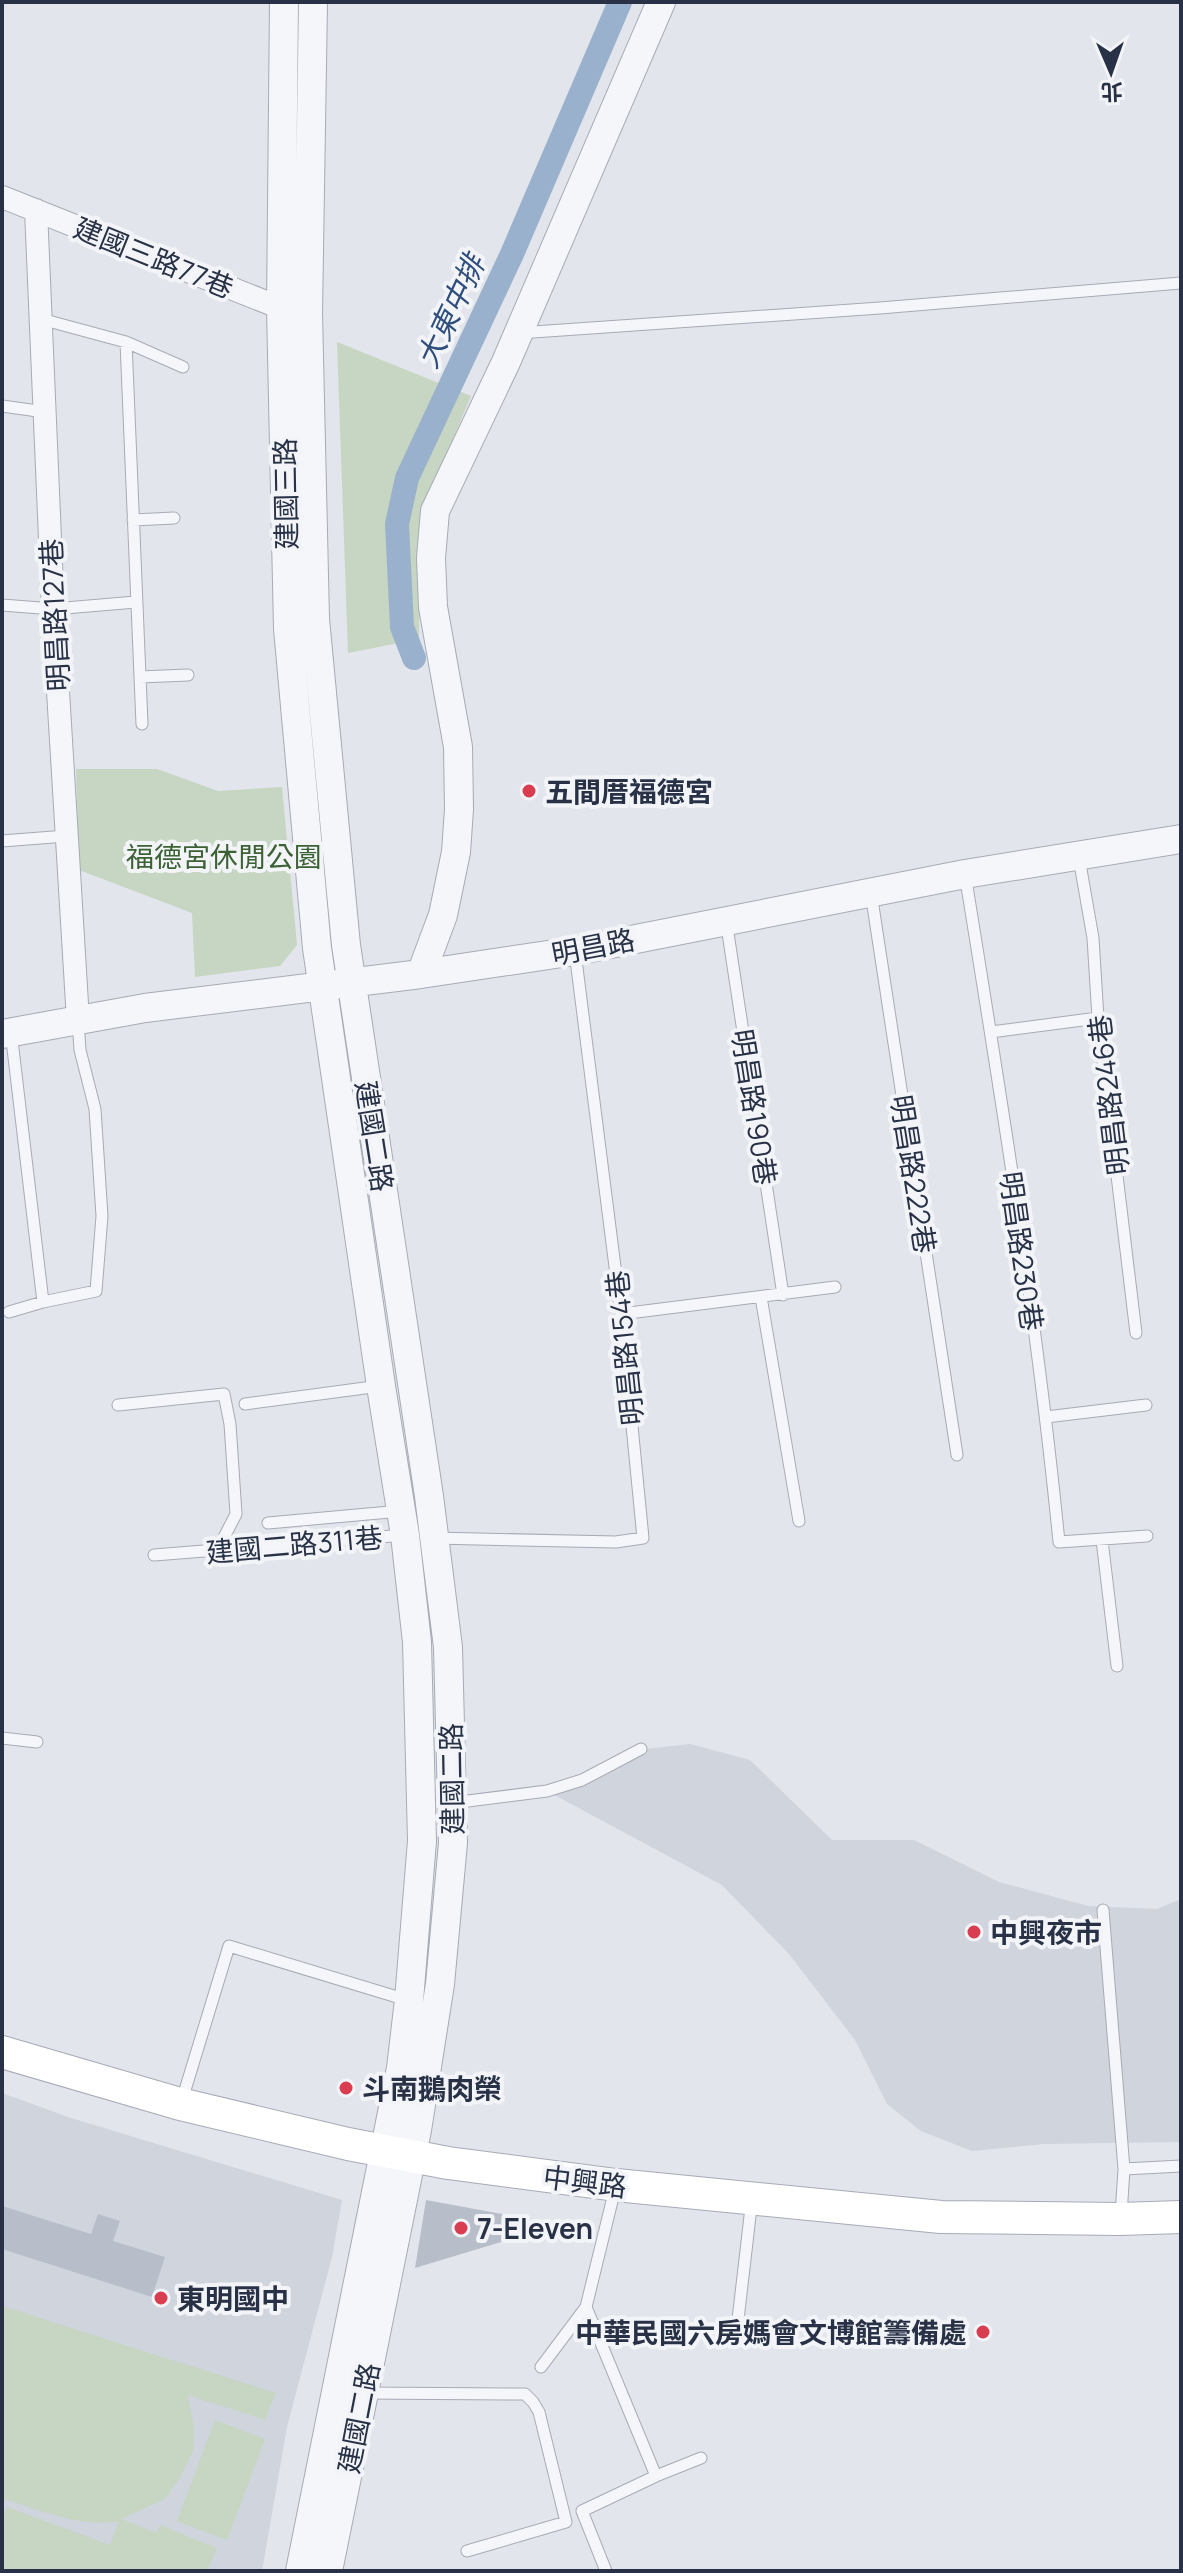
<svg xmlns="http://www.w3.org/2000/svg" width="1183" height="2573" font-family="Manrope,'Noto Sans TC',sans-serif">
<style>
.built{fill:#cfd4dd}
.green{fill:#c6d6c2}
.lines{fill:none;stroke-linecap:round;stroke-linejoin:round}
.canal{stroke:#9ab1ce;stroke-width:24}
.building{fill:#b8bec9}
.service-casing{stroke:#a6abb6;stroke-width:13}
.minor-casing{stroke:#a6abb6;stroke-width:24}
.tertiary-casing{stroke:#a6abb6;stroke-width:30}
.secondary-casing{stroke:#a6abb6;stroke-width:34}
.service{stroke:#f5f6f9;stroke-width:11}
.minor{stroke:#f5f6f9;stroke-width:22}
.tertiary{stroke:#f5f6f9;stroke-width:28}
.secondary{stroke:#fff;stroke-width:32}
.poi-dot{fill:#d83e4f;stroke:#f2f4f8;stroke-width:3}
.labels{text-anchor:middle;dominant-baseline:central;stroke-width:8;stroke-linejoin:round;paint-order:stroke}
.street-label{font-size:28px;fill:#283145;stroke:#f2f4f8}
.poi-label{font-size:28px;font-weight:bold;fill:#283145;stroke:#f2f4f8;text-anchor:start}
.park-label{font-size:28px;fill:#3b6134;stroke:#f2f4f8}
.water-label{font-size:30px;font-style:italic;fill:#2f4e7c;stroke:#f2f4f8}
</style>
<rect width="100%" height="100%" fill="#e2e5eb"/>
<path class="built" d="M690,1744l60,16 82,80h82l85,42 89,24 69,3 24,-10v243l-137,2 -72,7 -51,-20 -34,-27 -32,-64 -66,-86 -67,-69 -175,-94 90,-41z
M2,2093l69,25 271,82 -10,57 -45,170 -25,144h-260z"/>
<path class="green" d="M337,342l134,54 -51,121 -1,122 -71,14z
M76,769h81l61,22 64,-4 15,158 -17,21 -85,11 -3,-64 -113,-43z
M2,2306l274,87 -11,27 -77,-25 6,35 -1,21 -12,25 -16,23 -44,20 35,14 4,-8 57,23 -10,23h-205v-53l5,-11 103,38 9,-24c-38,7 -80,-11 -117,-23z
M215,2420l50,19 -38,101 -50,-19z"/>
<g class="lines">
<path class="canal" d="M414,658l-12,-31 -5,-103 10,-46 105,-224 108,-252"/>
</g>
<path class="building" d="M426,2200l76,14 -1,28 -86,26z
M2,2206l89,28 7,-20 22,7 -7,20 52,16 -13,40 -150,-48z"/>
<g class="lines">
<g class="service-casing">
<path id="service" d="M41,319l85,23 57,25
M519,333l361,-25 301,-25
M126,342l16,382
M2,406l43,6
M133,520l41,-2
M2,605l51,4 83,-7
M140,677l48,-2
M2,841l64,-5
M1079,858l14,80 5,80 38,315
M965,874c36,222 72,445 94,668l88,-6
M871,893l86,562
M726,920l57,375
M991,1032l107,-14
M761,1297l38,224
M43,1302l53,-11 6,-75 -7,-107 -15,-59 -2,-30
M9,1312l34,-10 -32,-270
M621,1314l214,-27
M245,1404l135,-18
M118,1405l106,-11 6,30 6,90 -19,37
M1046,1417l100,-12
M268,1523l133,-12
M434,1538l182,4 27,-4 -22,-224 -46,-362
M1102,1540l15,126
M154,1555l251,-20
M2,1738l35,4
M452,1803l95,-12 35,-11 59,-31
M1103,1910l21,259
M182,2100l47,-154 178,54
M1121,2215l3,-46 57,-3
M737,2328l15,-129
M541,2367l45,-60
M363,2393l162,1 8,8 6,10 27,110 -99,29
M656,2476l45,-18
M606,2571l-24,-60 74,-35 -70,-169 29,-118"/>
</g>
<g class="minor-casing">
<path id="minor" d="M2,197l279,111 14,3
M36,210l17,399 25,411"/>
</g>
<g class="tertiary-casing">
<path id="tertiary" d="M284,2l-3,306 7,321 29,319 64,438 24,149 12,107 5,199 -13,159 -8,68 -101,503
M313,2l-5,311 7,306 31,326 83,551 19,151 5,196 -13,141 -23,146 -89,441
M421,974l22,-59 13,-63 3,-43 -1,-62 -25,-140 -2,-49 4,-47 71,-149 155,-360
M2,1034l143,-26 276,-34 154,-23 390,-77 216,-35"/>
</g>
<g class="secondary-casing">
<path id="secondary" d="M2,2052l178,52 168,40 100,19 168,22 325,32 179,2 61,-2"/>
</g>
<use href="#service" class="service"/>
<use href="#minor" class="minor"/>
<use href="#tertiary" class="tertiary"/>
<use href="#secondary" class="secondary"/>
</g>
<g class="poi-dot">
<circle cx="529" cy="791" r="8"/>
<circle cx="974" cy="1932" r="8"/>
<circle cx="346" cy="2088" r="8"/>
<circle cx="461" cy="2228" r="8"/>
<circle cx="161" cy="2298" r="8"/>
<circle cx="983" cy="2332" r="8"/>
</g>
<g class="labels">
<g class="street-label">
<text transform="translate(154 257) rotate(22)">建國三路77巷</text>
<text transform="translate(285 494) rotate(-91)">建國三路</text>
<text transform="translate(54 615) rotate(-93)">明昌路127巷</text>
<text transform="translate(593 946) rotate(-11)">明昌路</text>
<text transform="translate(1108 1095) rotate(-97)">明昌路246巷</text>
<text transform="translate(755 1107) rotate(81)">明昌路190巷</text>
<text transform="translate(375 1136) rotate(81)">建國二路</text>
<text transform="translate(914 1174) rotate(81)">明昌路222巷</text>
<text transform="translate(1022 1251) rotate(82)">明昌路230巷</text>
<text transform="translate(624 1348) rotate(-96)">明昌路154巷</text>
<text transform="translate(294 1544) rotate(-5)">建國二路311巷</text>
<text transform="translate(451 1779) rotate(-91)">建國二路</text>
<text transform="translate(585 2181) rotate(7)">中興路</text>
<text transform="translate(358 2418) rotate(-79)">建國二路</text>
</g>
<g class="poi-label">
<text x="545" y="791">五間厝福德宮</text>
<text x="990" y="1932">中興夜市</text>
<text x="362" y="2088">斗南鵝肉榮</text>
<text x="477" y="2228">7-Eleven</text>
<text x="177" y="2298">東明國中</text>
<text x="967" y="2332" text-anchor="end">中華民國六房媽會文博館籌備處</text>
</g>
<g class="park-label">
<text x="224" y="856">福德宮休閒公園</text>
</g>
<g class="water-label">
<text transform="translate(450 311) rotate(-65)">大東中排</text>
</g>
</g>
<rect width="1183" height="2573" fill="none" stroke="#283145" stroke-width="8"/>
<g transform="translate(1111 72) rotate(178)" stroke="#f2f4f8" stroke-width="6" paint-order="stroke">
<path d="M0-6L14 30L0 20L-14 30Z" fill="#283145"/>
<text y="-12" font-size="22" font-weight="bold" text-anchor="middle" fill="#283145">北</text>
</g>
</svg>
